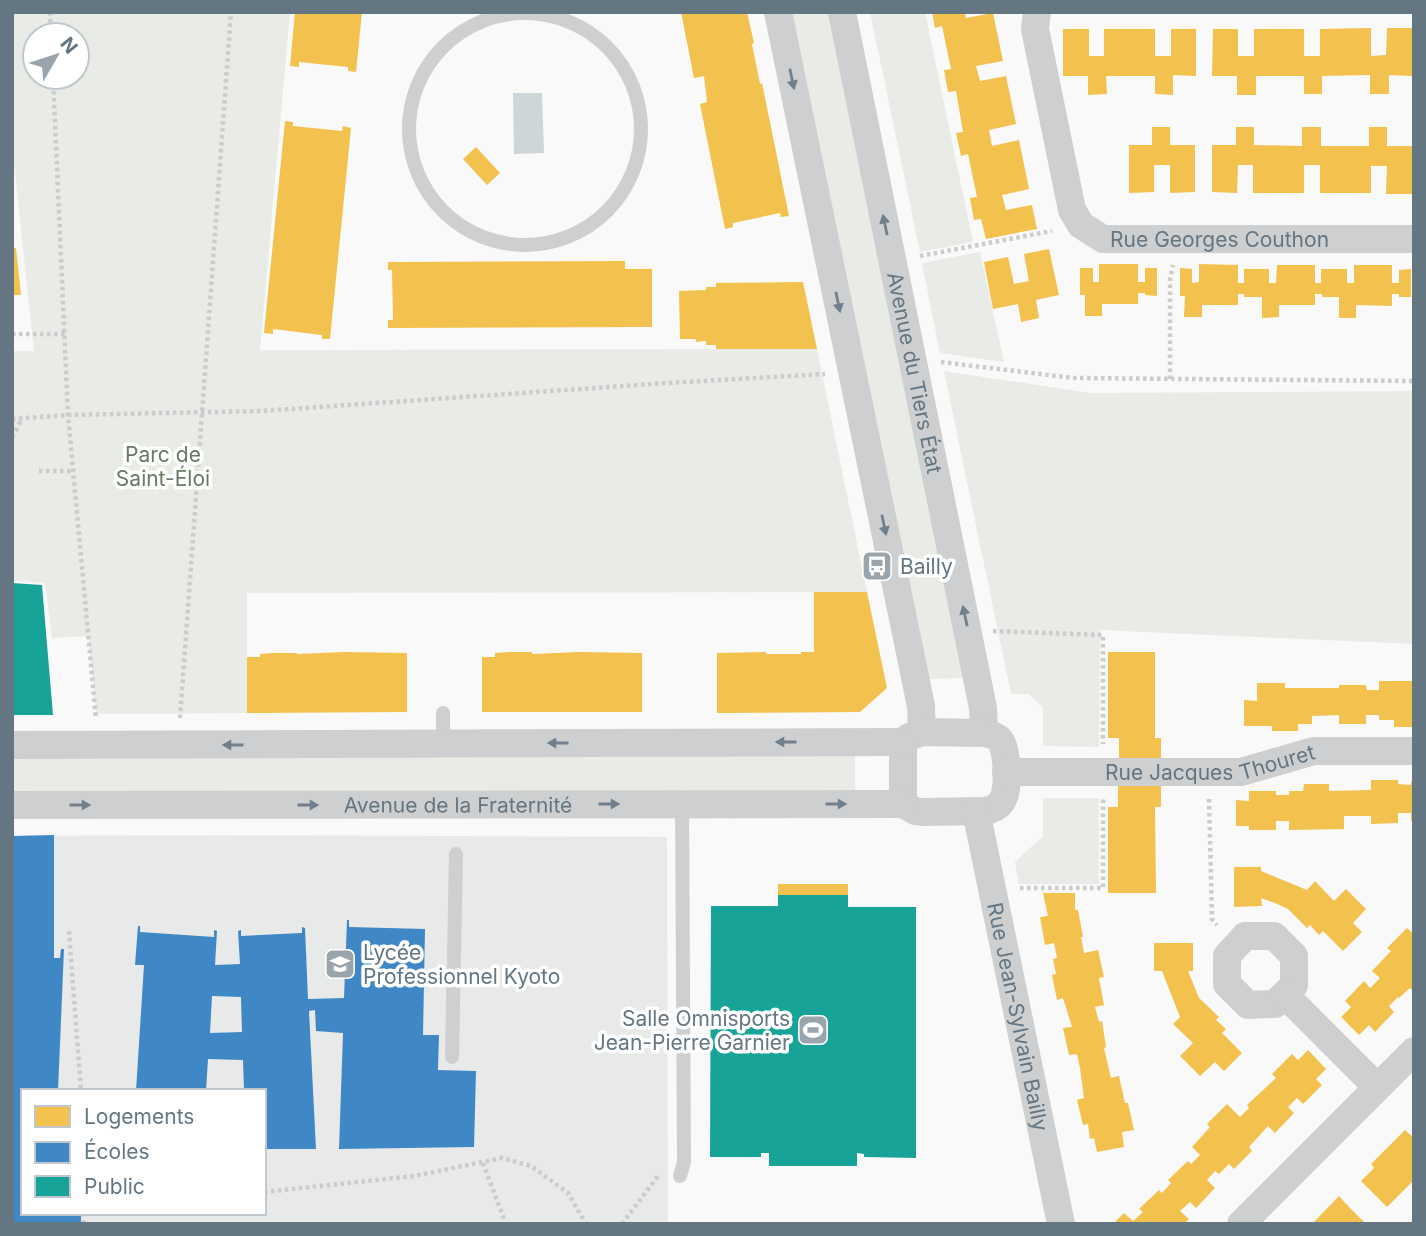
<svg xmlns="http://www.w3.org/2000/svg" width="1426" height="1236" font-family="Inter,sans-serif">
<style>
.built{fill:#e8e9e9;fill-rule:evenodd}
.green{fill:#e8ebe6;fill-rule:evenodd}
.water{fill:#ced6d9}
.homes{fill:#f2c14e}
.schools{fill:#3f88c5;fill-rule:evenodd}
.public{fill:#17a398}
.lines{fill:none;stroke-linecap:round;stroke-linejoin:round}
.path{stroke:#cbcccd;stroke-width:4.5;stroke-dasharray:3.5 3.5;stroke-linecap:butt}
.service{stroke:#cecfd0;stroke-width:14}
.minor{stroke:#cecfd0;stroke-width:28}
.oneway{fill:#707f8b}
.labels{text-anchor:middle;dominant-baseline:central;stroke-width:7;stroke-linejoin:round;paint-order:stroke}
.street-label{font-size:21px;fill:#657683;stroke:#fff}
.park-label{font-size:21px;fill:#687a64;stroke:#fff}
.poi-label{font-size:21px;fill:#657683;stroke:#fff;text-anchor:start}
</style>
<rect width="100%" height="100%" fill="#f9f9f9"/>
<path class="built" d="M223,835l444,2 1,387h-656v-388zM23,1091h241v122h-241z"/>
<path class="green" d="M12,12h278l-30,338 557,-1 50,243 -620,1v120l-151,1 -8,-78 -36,2 -7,-55 -33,-2v-230h22l-22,-206zM35,35h42v42h-42z
M788,12h43l136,666 -41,1z
M870,12h55l48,230 -53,10z
M980,252l24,110 -64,-9 -18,-90z
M944,371l146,22 324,-2v253l-314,-14 -1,117 -56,-1v-38l-14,-14h-18z
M855,752v41l-843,2v-41z
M1043,798h56v86h-80l-4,-22 28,-26z"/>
<path class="water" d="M513,93h29l2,60 -30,1z"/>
<path class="homes" d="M295,12h67l-6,60 -8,-1v-4l-49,-5v5l-9,-1z
M681,12h66l7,31 -2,1 8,40 2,-1 27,133 -8,1 -1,-4 -47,10v4l-8,2 -25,-125 7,-2 -3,-26 -10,2z
M932,12h33l1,6 27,-5 10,48 -27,5 4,15 26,-5 10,48 -27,6 3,16 27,-6 10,49 -27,6 4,15 26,-5 5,24 -51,10 -5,-20 -7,1 -4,-22 7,-1 -9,-43 -7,2 -5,-23 7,-1 -7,-41 -8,1 -4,-22 7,-1 -9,-43 -7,2z
M1371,28v28l15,-1 1,-27h27v42h-2v6l-23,-1v19h-19v-19l-48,1v18h-18v-18h-48v19h-19v-19h-25l1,-47h25v27h16v-27h50v27h16v-27z
M1063,29h26v27h15v-27h51v27h16v-27h25v47l-23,-1v20l-18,-1v-18h-49l1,18 -19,1v-19h-25z
M285,121l8,1v4l49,5 1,-5 8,2 -21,211h-8v-4l-49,-6v5l-9,-1z
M1152,127h18v18h25v47l-25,1v-28h-16v27l-25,1v-48h23z
M1236,127h18v18l48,1v-19h19v19h48v-19h18v19h25v3h2v45h-28l1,-28h-16v27h-51v-28h-16v28h-51v-28h-15l-1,28 -25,-1v-47h24z
M476,147l24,26 -13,12 -24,-26z
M12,248h4l5,47h-9z
M1049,249l10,46 -23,5 3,18 -18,4 -3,-18 -25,5 -9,-47 24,-5 6,27 15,-3 -5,-27z
M625,261v8h27v58l-264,1v-8h5l-1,-50h-4v-8z
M1099,264h39v18h7v-14h12v28l-12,-1v-2h-7v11h-36v12h-17v-21h-5v-27h13v14h6z
M1199,264l39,1v18h6v-14h25v14h7l1,-18h38v18h6v-14h26v14h7v-18h38v18h7v-13l12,-1v28h-12v-3h-7v12l-36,-1v13h-17v-21h-17v-3h-7v11h-36v12l-17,1v-21h-18v-3h-6v11h-36v12h-18l1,-21h-5v-28l12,1v14l7,-1z
M803,282l14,67h-101v-4h-10v-4l-10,1v-3h-16l-1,-48 27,-1v-3h10v-4z
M814,592h53l20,96 -27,24 -143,1v-60l49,-1v2h35v-2h13z
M344,652l63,1v59l-160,1v-56h13v-3l14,-1h23v1z
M509,652h23v2l47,-2 63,1v59h-160v-55h13v-4z
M1108,652h47v86h6v21h-42v-21h-11z
M1379,681h35v46h-20v-7h-15v-5h-13v9h-27v-9l-27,1v8h-14v7h-26v-5h-28v-26l13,1v-18h28v5h54v-3h27l1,5h12z
M1371,780h27v4l13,1v-3h3v39h-3v-8h-13v10l-27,1v-8h-27v13l-55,1v-9h-13v9h-27v-4h-13v-26l13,1v-10h27v4h13v-4h14l1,-7h25v7l42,-1z
M1161,785v22h-6l1,86h-48v-86h10v-21z
M1234,867h27v4l46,19 8,-9 19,20 12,-12 20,20 -13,14 9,9 -19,19 -20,-20 -4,4 -9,-10 -3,3 -19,-19 -13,-6 -14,-5 1,8 -28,1z
M778,884h70v11h-70z
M1043,893h32v17h3l5,27h-2l3,16 14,-3 6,27 -5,1 5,27 -9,2 4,15 3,-1 4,26 -2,1 7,30 8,-2 6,27h3l6,27 -12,2 2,15 -27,5 -3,-14 -4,1 -2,-15 -5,1 -6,-25 7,-2 -4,-30 -3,-14 -8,1 -6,-27 9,-1 -9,-29 -6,2 -5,-25 4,-1 -3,-15 4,-1 -3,-15 -9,2 -5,-28 8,-1z
M1407,928l7,6v58l-4,-4 -11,10 -1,-1 -9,9 5,6 -19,20 -6,-7 -10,10 -18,-18 10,-10 -6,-6 19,-20 6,7 10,-10 -8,-7 19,-20 -4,-3z
M1154,943h39v28h-5l11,27 20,19 -3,3 10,9 -4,4 20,20 -18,18 -9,-9 -15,14 -20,-20 13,-13 -20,-19 7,-7 -18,-46h-8z
M1308,1050l18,19 -10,10 6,6 -19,19 -6,-6 -9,9 6,6 -19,20 -7,-7 -19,21 3,4 -18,18 -5,-5 -10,10 -4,-3 -8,9 8,8 -19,20 -6,-6 -10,9 9,8 -5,5h-71l11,-11 9,8 10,-9 -4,-3 20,-19 3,3 9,-10 -3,-3 20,-19 3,3 9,-9 -8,-8 18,-20 -3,-3 20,-20 13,13 9,-9 -2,-3 29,-27 -4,-4 20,-20 6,6z
M1405,1130l9,8v42l-27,27 -26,-26 13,-13 -3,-4z
M1339,1196l9,10 18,18h-54z"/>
<path class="schools" d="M54,835v123h6l1,-9h3l-6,142h-35v122h58v11h-69v-388z
M347,920h2v7l76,2 -2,106h16l-1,35 38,1 -2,76 -135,2 4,-116 -27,-2 -1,-21 -6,1 7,138h-52v-58h-20l-1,-31 -35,-1 -2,32h-70l8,-126h-9l3,-39h2v6l74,5v-7l3,1 -2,34 25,-1 -2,-33 3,-1v6l61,-3v-6l3,1 3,71 36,-1zM212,996l29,1 1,35 -32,1z"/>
<path class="public" d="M12,583l30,2 11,130h-41z
M778,895h70v12h68v251l-52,-1v-3l-7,-1v13h-88v-13h-8v4h-51l1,-251h67z"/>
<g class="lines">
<path class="path" d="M50,12l1,23
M53,77l15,338 28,304
M920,256l132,-25
M12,334h54
M941,362l132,16 341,3
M1170,379v-100l3,-14
M12,419l56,-4 193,-4 406,-28 158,-9
M12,437l10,-18
M39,471h34
M993,631l110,4v109
M180,718l51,-706
M1209,799l3,120 5,6
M1020,888h83v-90
M69,931l12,160
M483,1163l21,56v5
M264,1192l150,-16 88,-18 29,8 37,27 18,31
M83,1213v11
M622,1224l36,-48"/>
<path class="service" d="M409 129a116 116 0 1 1 232 0a116 116 0 1 1-232 0Z
M443,744v-31
M452,1057l4,-203
M680,1176l4,-14 -2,-358"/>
<g class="minor">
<path d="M778,12l143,694 1,26"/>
<path id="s1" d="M842,12l141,696 1,25"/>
<path id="s2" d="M1037,12l-2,17 37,181 9,15 22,14h311"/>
<path d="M922,732l62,1c5,1 11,2 15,6 9,9 10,49 4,60 -3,7 -9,10 -17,12l-64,1 -7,-1 -12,-7v-62l6,-5z"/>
<path d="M12,745l891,-3"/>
<path id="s3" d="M1006,772h235l73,-21h100"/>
<path id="s4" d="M12,805l891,-1"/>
<path id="s5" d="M976,811l85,413"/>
<path d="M1245,936h29l20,20v29l-19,19 -27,1 -21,-21v-28z"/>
<path d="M1285,995l92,92"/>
<path d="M1241,1224l173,-173"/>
</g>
</g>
<defs><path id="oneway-solid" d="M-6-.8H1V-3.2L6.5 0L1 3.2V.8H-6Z" transform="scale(1.75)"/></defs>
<g class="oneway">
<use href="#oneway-solid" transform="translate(792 79) rotate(78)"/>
<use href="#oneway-solid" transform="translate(885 225) rotate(-102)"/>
<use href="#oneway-solid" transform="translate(838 302) rotate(78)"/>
<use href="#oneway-solid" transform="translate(884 525) rotate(78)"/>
<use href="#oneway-solid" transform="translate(965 616) rotate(-102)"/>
<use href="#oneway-solid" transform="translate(786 742) rotate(180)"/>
<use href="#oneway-solid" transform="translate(558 743) rotate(180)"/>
<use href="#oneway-solid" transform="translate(233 745) rotate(180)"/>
<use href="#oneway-solid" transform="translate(609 804)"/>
<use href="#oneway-solid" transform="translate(836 804)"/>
<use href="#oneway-solid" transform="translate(80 805)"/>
<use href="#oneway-solid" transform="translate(308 805)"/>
</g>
<defs>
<g id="bus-square" transform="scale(1.575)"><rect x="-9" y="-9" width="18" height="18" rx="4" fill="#99a4ac" stroke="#fff"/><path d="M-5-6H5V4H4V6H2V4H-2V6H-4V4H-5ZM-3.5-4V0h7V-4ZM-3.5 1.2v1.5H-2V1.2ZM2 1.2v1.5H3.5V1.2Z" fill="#fff"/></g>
<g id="school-square" transform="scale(1.575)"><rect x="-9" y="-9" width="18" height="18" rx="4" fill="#99a4ac" stroke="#fff"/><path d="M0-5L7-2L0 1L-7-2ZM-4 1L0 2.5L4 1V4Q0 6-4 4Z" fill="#fff"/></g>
<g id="stadium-square" transform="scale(1.575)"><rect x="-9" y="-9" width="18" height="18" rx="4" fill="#99a4ac" stroke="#fff"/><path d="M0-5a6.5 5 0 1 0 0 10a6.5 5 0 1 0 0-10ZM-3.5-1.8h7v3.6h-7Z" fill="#fff"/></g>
</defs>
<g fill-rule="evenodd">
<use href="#bus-square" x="877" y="566"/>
<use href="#school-square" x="340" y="964"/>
<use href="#stadium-square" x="813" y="1030"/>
</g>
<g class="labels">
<g class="street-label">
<text stroke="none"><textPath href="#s2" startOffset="362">Rue Georges Couthon</textPath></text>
<text stroke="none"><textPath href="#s1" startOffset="368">Avenue du Tiers État</textPath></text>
<text stroke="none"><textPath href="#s3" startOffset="205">Rue Jacques Thouret</textPath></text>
<text stroke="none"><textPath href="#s4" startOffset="446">Avenue de la Fraternité</textPath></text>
<text stroke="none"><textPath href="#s5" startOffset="210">Rue Jean-Sylvain Bailly</textPath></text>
</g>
<g class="park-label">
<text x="163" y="454">Parc de<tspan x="163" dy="24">Saint-Éloi</tspan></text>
</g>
<g class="poi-label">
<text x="900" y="566">Bailly</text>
<text x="363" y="952">Lycée<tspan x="363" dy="24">Professionnel Kyoto</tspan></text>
<text x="790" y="1018" text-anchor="end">Salle Omnisports<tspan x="790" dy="24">Jean-Pierre Garnier</tspan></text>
</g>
</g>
<rect width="1426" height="1236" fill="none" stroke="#657683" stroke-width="28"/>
<rect x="21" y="1089" width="245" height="126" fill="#ffffff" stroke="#c1c8cd" stroke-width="2"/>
<rect x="35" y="1106" width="35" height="21" fill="#f2c14e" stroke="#c1c8cd" stroke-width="2"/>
<text x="84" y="1124" font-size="21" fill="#657683">Logements</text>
<rect x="35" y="1142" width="35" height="21" fill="#3f88c5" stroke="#c1c8cd" stroke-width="2"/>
<text x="84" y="1159" font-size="21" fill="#657683">Écoles</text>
<rect x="35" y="1176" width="35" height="21" fill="#17a398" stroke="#c1c8cd" stroke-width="2"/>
<text x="84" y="1194" font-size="21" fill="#657683">Public</text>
<g transform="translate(56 56) rotate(51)"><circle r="33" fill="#ffffff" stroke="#c1c8cd" stroke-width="2"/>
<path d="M0-5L12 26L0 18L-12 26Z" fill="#99a4ac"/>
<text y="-10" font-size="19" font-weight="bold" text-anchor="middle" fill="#657683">N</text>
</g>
</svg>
